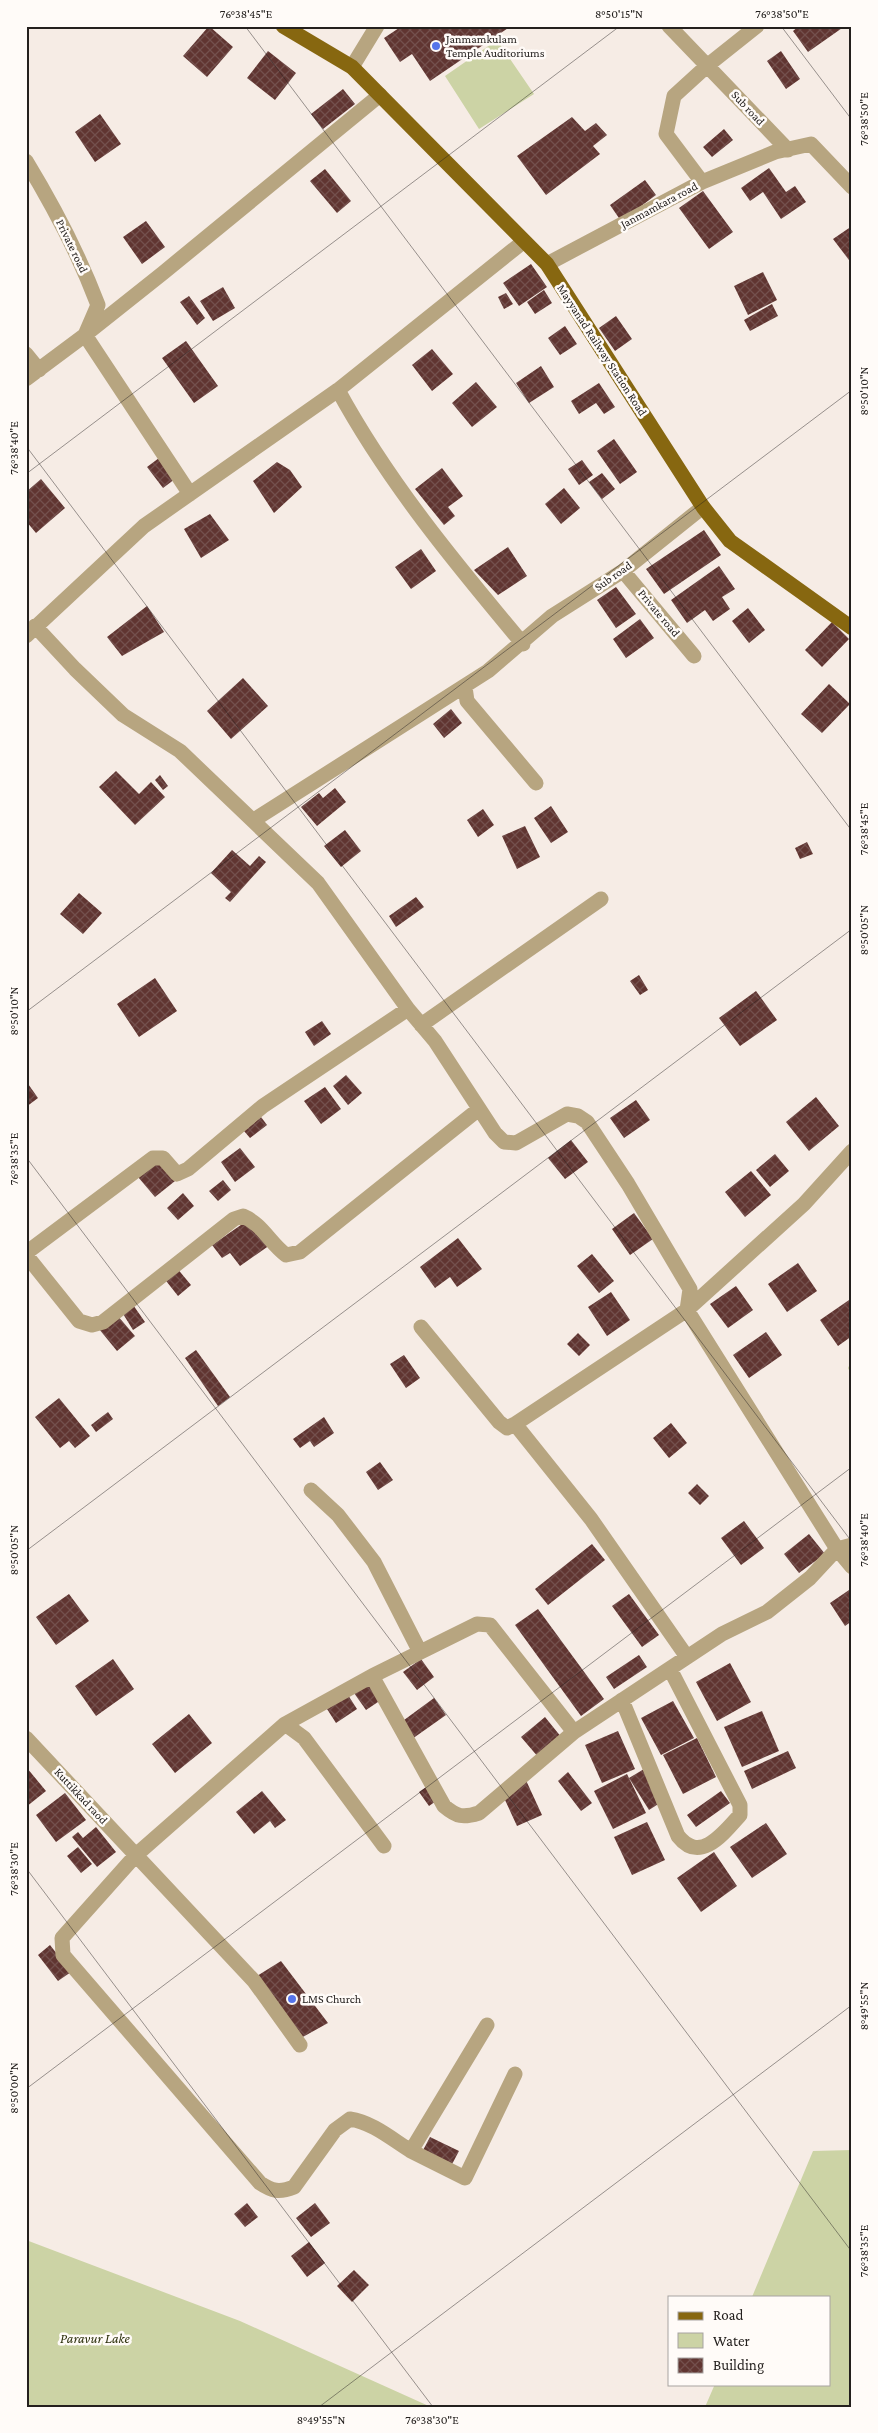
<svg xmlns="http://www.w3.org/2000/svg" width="878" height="2433" font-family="'Crimson Pro',serif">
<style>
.water{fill:#ccd3a5}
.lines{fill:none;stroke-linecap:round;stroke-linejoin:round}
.stream{stroke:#ccd3a5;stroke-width:5.5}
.building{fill:url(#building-cross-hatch)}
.minor{stroke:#b7a580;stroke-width:15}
.major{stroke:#876710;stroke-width:15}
.ticks{fill:none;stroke:#24201e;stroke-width:1;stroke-opacity:0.45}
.poi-dot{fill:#5674ea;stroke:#fffbf8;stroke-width:2}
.labels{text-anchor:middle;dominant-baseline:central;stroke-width:5;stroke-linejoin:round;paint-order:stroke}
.poi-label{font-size:12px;fill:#24201e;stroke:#fffbf8;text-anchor:start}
.street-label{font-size:12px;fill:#24201e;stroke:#fffbf8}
.water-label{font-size:14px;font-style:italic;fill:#2d310d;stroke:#fffbf8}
.neatline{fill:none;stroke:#24201e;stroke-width:2}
.ticks-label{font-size:12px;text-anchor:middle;fill:#24201e}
</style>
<defs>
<pattern id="building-cross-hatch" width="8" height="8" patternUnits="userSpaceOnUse" patternTransform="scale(1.25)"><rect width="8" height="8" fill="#603531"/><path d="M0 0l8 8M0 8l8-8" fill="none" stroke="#73504d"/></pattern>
</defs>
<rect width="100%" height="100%" fill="#f6ece5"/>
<path class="water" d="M497,40l37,54 -55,35 -34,-53z
M852,2150v257h-147l10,-23h114v-87h-77l61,-146z
M26,2240l214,81 191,86h-405z"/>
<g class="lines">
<path class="stream" d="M851,1368l1,1"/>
</g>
<path class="building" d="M209,26l24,21 -26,30 -24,-21z
M402,26h109l-81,55 -18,-27 -12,8 -16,-24z
M799,26h46l-37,26 -15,-21z
M268,51l28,22 -21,27 -28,-22z
M781,51l19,28 -14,10 -19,-28z
M343,89l12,15 -32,25 -12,-15z
M100,114l21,30 -26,18 -20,-30z
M572,117l13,14 11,-8 11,12 -14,11 7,8 -54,41 -29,-39z
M724,129l9,11 -21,17 -9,-10z
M769,168l17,24 9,-6 11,16 -25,17 -18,-27 -13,9 -9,-13z
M325,169l26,32 -14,12 -27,-32z
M645,180l11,15 -35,26 -11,-16z
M703,191l30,41 -24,17 -30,-41z
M146,221l19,26 -23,17 -19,-27z
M852,226v38l-19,-25z
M531,264l16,23 -28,19 -16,-23z
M763,272l14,28 -29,15 -14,-29z
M223,287l12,21 -22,13 -13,-20z
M544,290l8,13 -17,11 -8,-12z
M506,293l7,11 -9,5 -6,-12z
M189,296l16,22 -8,7 -17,-23z
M772,304l6,12 -28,15 -6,-11z
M616,316l16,23 -17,12 -16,-23z
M565,326l12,18 -17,11 -12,-17z
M186,341l32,45 -24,17 -32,-45z
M432,349l21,25 -21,17 -20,-26z
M541,366l13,21 -25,16 -13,-20z
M476,382l21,25 -25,20 -20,-24z
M599,383l16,24 -11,7 -8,-11 -17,11 -8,-13z
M614,439l23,33 -17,12 -23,-33z
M167,452l16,21 -20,15 -16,-21z
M582,460l11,15 -14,10 -11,-16z
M277,462l13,8 12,17 -28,26 -21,-32z
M442,468l21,28 -15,11 7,9 -11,9 -29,-36z
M602,473l13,16 -13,10 -13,-17z
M41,479l24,29 -29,25 -10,-12v-29z
M564,488l16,20 -19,16 -16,-20z
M210,514l19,26 -28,18 -17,-29z
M704,530l17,25 -57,39 -18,-25z
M508,547l19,29 -29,19 -24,-25z
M421,549l15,22 -25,18 -16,-22z
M719,566l16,23 -13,8 8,12 -17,12 -8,-11 -18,13 -16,-23z
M616,587l20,27 -20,14 -19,-28z
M147,606l17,26 -42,24 -15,-19z
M748,608l17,22 -16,13 -17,-22z
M640,619l14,19 -28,20 -13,-19z
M832,622l17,17 -27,28 -17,-17z
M243,678l25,28 -37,33 -24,-28z
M829,684l21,20 -28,29 -21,-19z
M451,709l11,14 -18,15 -11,-14z
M116,771l23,23 12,-12 14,15 -30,28 -36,-38z
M160,775l8,11 -5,4 -8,-10z
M335,788l11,14 -29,24 -16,-19 18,-14 4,5z
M551,806l17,26 -17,11 -17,-25z
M483,809l11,16 -16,12 -11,-17z
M525,826l15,31 -23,12 -15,-33z
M345,830l16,21 -20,16 -17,-21z
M807,842l6,12 -13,5 -5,-11z
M232,850l18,16 9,-10 7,6 -36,40 -5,-4 6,-6 -20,-19z
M79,893l23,20 -19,21 -23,-20z
M416,897l8,10 -28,20 -7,-11z
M639,975l9,15 -8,5 -10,-14z
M155,978l22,33 -38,26 -22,-33z
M756,991l21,29 -37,26 -21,-28z
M322,1021l9,13 -17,12 -9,-14z
M346,1075l16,18 -14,12 -15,-19z
M26,1081l12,17 -12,9z
M325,1087l16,22 -20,15 -17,-23z
M816,1097l23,29 -30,25 -23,-29z
M636,1100l14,20 -26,18 -14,-20z
M261,1117l6,8 -17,13 -6,-7z
M571,1140l17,22 -23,17 -17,-21z
M240,1148l15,19 -20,15 -14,-20z
M775,1154l14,17 -19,16 -14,-17z
M159,1161l16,20 -20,16 -17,-20z
M751,1171l20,24 -26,22 -20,-25z
M223,1180l8,10 -13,11 -9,-10z
M183,1193l11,13 -16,14 -11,-12z
M634,1213l19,26 -23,16 -18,-26z
M251,1218l19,27 -30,21 -10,-13 -8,5 -10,-13z
M458,1238l24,31 -25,18 -7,-10 -15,11 -15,-21z
M592,1254l22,27 -15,12 -22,-27z
M798,1263l19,28 -30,21 -19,-28z
M176,1267l15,18 -13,11 -15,-19z
M736,1286l17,24 -25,18 -18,-24z
M611,1292l19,28 -23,16 -19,-29z
M852,1298v38l-14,10 -18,-26z
M131,1302l14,20 -12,8 -13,-21z
M117,1315l18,21 -18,15 -18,-22z
M766,1332l16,23 -33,23 -16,-23z
M578,1333l12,12 -11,11 -12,-12z
M196,1350l34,47 -12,9 -33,-48z
M404,1355l16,23 -14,10 -16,-24z
M59,1398l31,38 -15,12 -6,-7 -9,7 -25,-31z
M108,1412l5,7 -17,13 -5,-7z
M324,1417l10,16 -20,14 -4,-6 -10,7 -7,-9z
M671,1423l16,20 -18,15 -16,-20z
M380,1462l13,18 -15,10 -12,-18z
M697,1484l12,12 -9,9 -12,-12z
M744,1521l20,27 -23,17 -20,-27z
M809,1534l16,20 -26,19 -15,-19z
M592,1544l13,16 -57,45 -13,-16z
M852,1588v33l-7,5 -15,-23z
M69,1594l20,27 -33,24 -20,-28z
M629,1594l30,41 -17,12 -30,-41z
M538,1609l66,90 -23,17 -66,-91z
M639,1655l8,12 -33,22 -8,-12z
M113,1659l21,30 -38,27 -21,-30z
M421,1659l13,18 -17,13 -14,-18z
M730,1663l21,39 -34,19 -21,-39z
M369,1683l12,17 -15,10 -12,-17z
M348,1695l9,14 -21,14 -9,-14z
M434,1698l12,17 -34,24 -12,-16z
M673,1701l21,37 -33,17 -20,-37z
M762,1711l17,40 -37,16 -18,-40z
M189,1714l23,29 -37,30 -23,-29z
M545,1717l17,21 -23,20 -18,-21z
M618,1731l17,38 -33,14 -17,-38z
M697,1738l19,39 -33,17 -20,-39z
M788,1751l8,17 -44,21 -8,-18z
M27,1768l19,23 -20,16v-38z
M644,1769l19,32 -14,9 -20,-32z
M568,1772l24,31 -11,8 -23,-30z
M627,1774l19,39 -33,16 -19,-38z
M524,1776l18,39 -25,11 -18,-39z
M429,1785l10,14 -10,7 -10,-14z
M262,1791l24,29 -11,8 -5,-7 -16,13 -18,-22z
M721,1791l9,12 -34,24 -9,-12z
M65,1793l21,27 -30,22 -20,-27z
M647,1822l18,38 -33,15 -18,-38z
M766,1823l21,31 -35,24 -22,-31z
M96,1827l20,25 -19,15 -25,-30 6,-5 5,6z
M78,1847l14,17 -11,9 -14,-17z
M714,1852l23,34 -36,26 -24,-34z
M50,1945l21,27 -13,9 -20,-26z
M281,1961l47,62 -27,15 -44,-62z
M430,2137l29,14 -9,17 -29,-14z
M247,2203l11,14 -13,10 -11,-13z
M315,2203l15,20 -19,14 -15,-19z
M309,2242l16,21 -18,14 -16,-21z
M354,2270l15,15 -17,17 -15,-16z"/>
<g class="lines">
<path class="minor" d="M669,26l119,124
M352,67l25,-41
M26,161c28,46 53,94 72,144l-13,30 105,159
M702,182l-36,-48 8,-38 34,-31 49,-39
M547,264l155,-82 73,-30 36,-8 41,43
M26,354l13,16
M26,379l59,-44 78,-62 217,-178
M338,390c50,92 118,174 185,254
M623,571l71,85
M35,626l40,43 48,46 57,36 138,132 90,126 27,32 60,92 9,9 12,1 51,-29 11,2 9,6 41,62 62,105 -3,21 -172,114 76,95 96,138
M26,636l118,-110 194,-136 185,-148
M465,687l2,14 69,82
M254,820l234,-149 64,-55 71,-45 80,-64
M421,1025l180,-126
M852,1151l-48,53 -117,106 150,239 15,18
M26,1253l127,-95h10l14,16 11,-5 75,-63 145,-97
M26,1255l53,66 13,4 11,-3 131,-103 9,-3c19,8 27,27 43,39l14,-3 179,-143
M421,1327l78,95 8,6 8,-4
M311,1490l27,25 36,47 46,90
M372,1676l72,130c13,11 19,12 35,7l95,-81
M622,1700l56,136c22,28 45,-2 62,-21v-10l-70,-136
M285,1724l19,14 80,108
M26,1738l228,243 46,64
M487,2025l-76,126c-18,-11 -39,-29 -61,-32l-15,11 -41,57c-15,6 -22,4 -34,-4l-197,-228 -1,-17 74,-83 149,-131 87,-48 105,-52 13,1 84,107 148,-98 45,-22 43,-34 27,-29 15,-4
M411,2151l54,27 50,-104"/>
<path class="major" d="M283,26l69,41 195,197 156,243 27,34 122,87"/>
</g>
<path class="ticks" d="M245,26l607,805M781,26l71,94M26,446l826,1096M26,474l594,-448M26,1012l826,-622M26,1157l826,1095M26,1551l826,-622M26,1868l407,539M26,2089l826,-622M319,2407l533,-402"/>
<g class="poi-dot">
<circle cx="436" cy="46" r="5"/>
<circle cx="292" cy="1999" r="5"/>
</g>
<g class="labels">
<g class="poi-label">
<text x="446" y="39">Janmamkulam<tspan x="446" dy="14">Temple Auditoriums</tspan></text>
<text x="302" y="1999">LMS Church</text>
</g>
<g class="street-label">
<text transform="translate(748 108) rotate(47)">Sub road</text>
<text transform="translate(659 205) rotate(-28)">Janmamkara road</text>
<text transform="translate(72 246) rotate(64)">Private road</text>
<text transform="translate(602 350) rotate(57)">Mayyanad Railway Station Road</text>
<text transform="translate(613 576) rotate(-35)">Sub road</text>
<text transform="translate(659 613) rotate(50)">Private road</text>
<text transform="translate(81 1796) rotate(47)">Kuttikkad raod</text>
</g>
<g class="water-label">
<text x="95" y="2338">Paravur Lake</text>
</g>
</g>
<rect width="878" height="2433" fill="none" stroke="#fffbf8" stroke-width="55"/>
<rect x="668" y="2296" width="162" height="90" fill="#fffbf8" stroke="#a7a3a1"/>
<rect x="678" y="2312" width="25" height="8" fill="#876710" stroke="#a7a3a1"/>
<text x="713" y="2320" font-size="15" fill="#24201e">Road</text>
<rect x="678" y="2333" width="25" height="15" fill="#ccd3a5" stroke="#a7a3a1"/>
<text x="713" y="2346" font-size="15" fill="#24201e">Water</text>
<rect x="678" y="2358" width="25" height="15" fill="url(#building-cross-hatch)" stroke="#a7a3a1"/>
<text x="713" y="2370" font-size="15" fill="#24201e">Building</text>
<rect x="28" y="28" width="822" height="2378" class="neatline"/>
<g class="ticks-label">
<text x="246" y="18">76°38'45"E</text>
<text x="619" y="18">8°50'15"N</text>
<text x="782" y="18">76°38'50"E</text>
<text transform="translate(864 119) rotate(-90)" y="4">76°38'50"E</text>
<text transform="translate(864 391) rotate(-90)" y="4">8°50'10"N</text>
<text transform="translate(14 448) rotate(-90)" y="4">76°38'40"E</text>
<text transform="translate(864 829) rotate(-90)" y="4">76°38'45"E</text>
<text transform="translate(864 930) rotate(-90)" y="4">8°50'05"N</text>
<text transform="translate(14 1011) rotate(-90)" y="4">8°50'10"N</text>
<text transform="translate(14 1159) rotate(-90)" y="4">76°38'35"E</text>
<text transform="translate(864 1540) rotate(-90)" y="4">76°38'40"E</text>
<text transform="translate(14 1550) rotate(-90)" y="4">8°50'05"N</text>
<text transform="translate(14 1869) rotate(-90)" y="4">76°38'30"E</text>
<text transform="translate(864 2006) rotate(-90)" y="4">8°49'55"N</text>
<text transform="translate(14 2088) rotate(-90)" y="4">8°50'00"N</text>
<text transform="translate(864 2251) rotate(-90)" y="4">76°38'35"E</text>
<text x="321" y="2424">8°49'55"N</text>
<text x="432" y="2424">76°38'30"E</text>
</g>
</svg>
